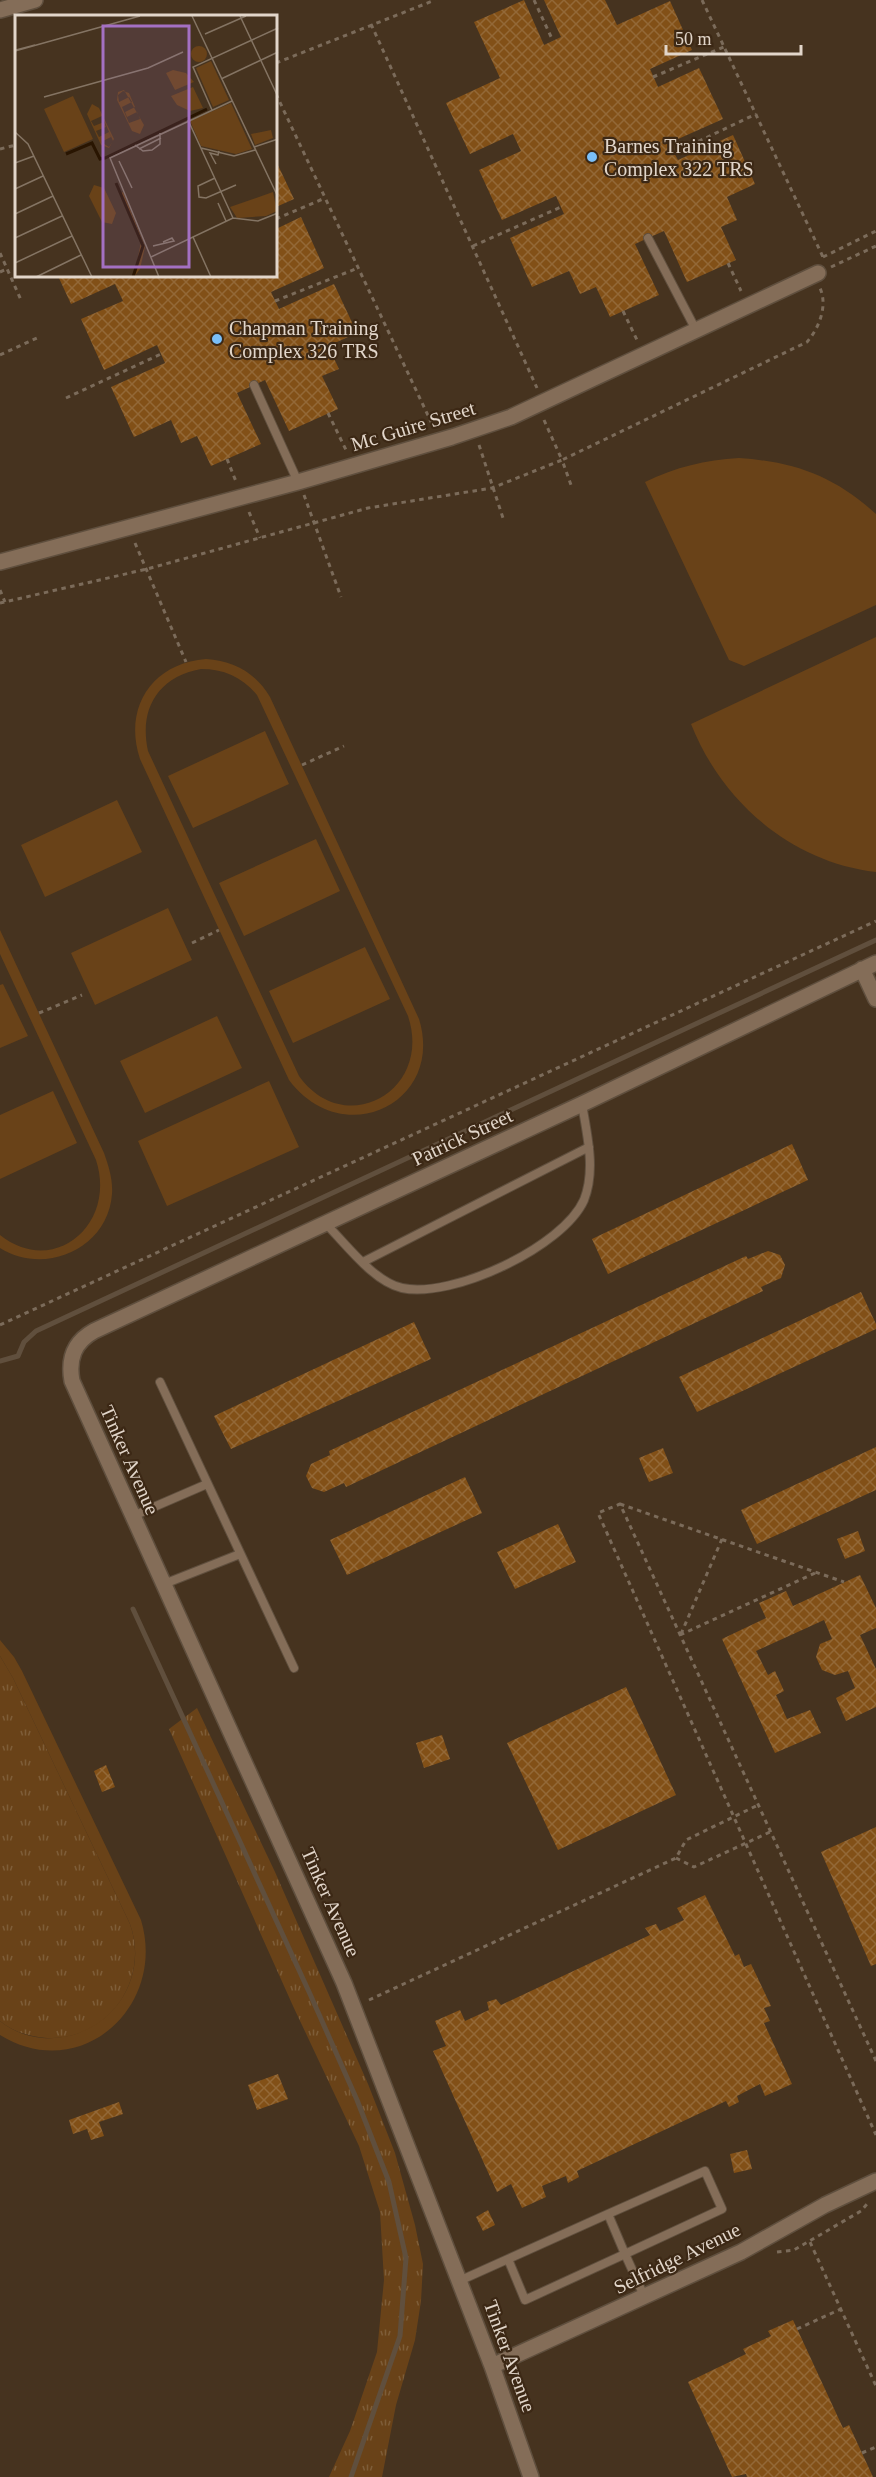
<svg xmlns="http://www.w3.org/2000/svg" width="876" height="2477" font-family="'Times New Roman',serif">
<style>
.grass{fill:url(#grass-tufts)}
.park{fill:#694218;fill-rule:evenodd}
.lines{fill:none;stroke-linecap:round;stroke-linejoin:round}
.stream{stroke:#604f3d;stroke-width:5}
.building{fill:url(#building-cross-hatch)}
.service-casing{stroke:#5f4f3e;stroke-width:10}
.minor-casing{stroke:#5f4f3e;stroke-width:18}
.tertiary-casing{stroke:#5f4f3e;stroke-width:18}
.path{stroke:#7b6b5a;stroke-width:3;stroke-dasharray:4.5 4.5;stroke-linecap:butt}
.service{stroke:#846d58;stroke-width:8}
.minor{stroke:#846d58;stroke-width:15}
.tertiary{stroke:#846d58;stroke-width:15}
.poi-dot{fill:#7abff8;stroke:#3c2815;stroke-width:2}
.labels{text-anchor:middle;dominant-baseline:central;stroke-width:4.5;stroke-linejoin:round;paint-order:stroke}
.poi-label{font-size:20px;fill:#e2d6ca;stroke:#3c2815;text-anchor:start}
.street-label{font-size:20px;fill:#e2d6ca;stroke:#3c2815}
.inset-river{fill:none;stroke:#291501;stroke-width:3}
.inset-road{fill:none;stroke:#847463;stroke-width:1.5}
.view{fill:#a470c3;fill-opacity:0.15;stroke:#a470c3;stroke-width:3}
.inset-edge{fill:none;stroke:#e2d6ca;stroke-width:3}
</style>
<defs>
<pattern id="grass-tufts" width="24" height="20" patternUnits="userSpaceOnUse" patternTransform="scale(1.5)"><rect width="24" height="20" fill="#694218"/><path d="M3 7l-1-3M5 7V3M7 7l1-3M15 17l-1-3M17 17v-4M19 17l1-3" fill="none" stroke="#7e5d38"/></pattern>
<pattern id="building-cross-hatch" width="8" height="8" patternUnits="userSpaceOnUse" patternTransform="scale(1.5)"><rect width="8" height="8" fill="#825017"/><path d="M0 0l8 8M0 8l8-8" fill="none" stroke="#936837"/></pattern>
</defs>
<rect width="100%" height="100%" fill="#46331f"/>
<path class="grass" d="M0,1656l13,22 117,246c20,56 -22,117 -83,114 -16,-1 -34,-6 -47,-17z
M197,1708l78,164 93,212 27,69 20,72 8,39 -2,37 -6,39 -19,65 -14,72h-53l21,-46 27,-79 7,-72 -4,-68 -21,-66 -66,-140 -124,-277z"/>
<path class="park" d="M739,458c56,4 95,18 137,56v91l-132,61 -15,-6 -84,-178c31,-15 60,-22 94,-24z
M876,637v235c-85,-10 -154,-70 -185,-148z
M206,659c28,2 50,14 64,38l149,322c26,84 -76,133 -130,61l-149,-321c-17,-51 12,-96 66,-100zM201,669c23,0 41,8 56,26l151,321c25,75 -63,124 -109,60l-151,-325c-9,-41 9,-74 53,-82z
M265,731l24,53 -96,44 -25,-52z
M117,800l25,52 -97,45 -24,-52z
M316,839l24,52 -96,45 -25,-53z
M168,908l24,52 -97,45 -24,-52z
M0,930l104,223c5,14 9,27 8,41 -4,55 -67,82 -112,54v-13c54,43 117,-11 96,-75l-96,-206z
M365,947l25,52 -97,44 -24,-52z
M3,984l25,52 -28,12v-63z
M217,1016l25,52 -97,45 -25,-52z
M269,1081l30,66 -132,59 -29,-65z
M53,1091l24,52 -77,36v-64z
M0,1640l14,17 8,14 119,249c26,86 -60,165 -141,115v-14c12,10 28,16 43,17 62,4 108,-55 87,-114l-117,-246 -13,-22z"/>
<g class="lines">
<path class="stream" d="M0,1361l18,-5 6,-14 12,-11 840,-391
M133,1609l177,385 47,106 32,82 17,76 -6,78 -49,141"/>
</g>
<path class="building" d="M524,0l20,45 17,-8 -17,-37h61l12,25 53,-24 22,49 -42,19 8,18 41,-19 24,51 -54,24 5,10 4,7 55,-25 22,49 -28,13 10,23 -16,7 15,33 -49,22 -23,-51 -16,7 -13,6 24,51 -49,22 -14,-30 -16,7 -11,-23 -37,16 -22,-49 54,-24 -8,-18 -54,24 -23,-50 42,-19 -8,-17 -43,20 -24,-51 54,-25 -26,-56z
M276,161l18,38 -18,8z
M301,217l23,51 -53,24 8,17 55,-25 23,49 -29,13 11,23 -17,7 16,33 -49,22 -24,-51 -28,13 24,51 -50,22 -14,-30 -16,7 -10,-23 -37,17 -23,-50 54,-24 -8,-18 -53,25 -23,-51 42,-18 -8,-17 -44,20 -13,-28h218v-47z
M792,1144l16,36 -200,94 -16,-35z
M768,1251l12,4 5,10 -4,13 -20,9 2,4 -417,196 -2,-4 -20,9 -12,-4 -6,-12 5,-12 19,-9 -1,-4 417,-195 2,3z
M861,1292l15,32v5l-179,83 -18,-35z
M414,1322l17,37 -200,90 -17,-33z
M876,1447v43l-119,54 -16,-34z
M663,1448l10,25 -24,9 -10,-24z
M465,1477l17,36 -135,62 -17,-35z
M558,1524l18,38 -61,27 -18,-37z
M858,1531l7,20 -20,8 -8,-20z
M860,1575l16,33v20l-16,7 16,34v38l-30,14 -10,-23 19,-10 -7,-17 -13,4 -13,-5 -6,-13 4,-13 12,-5 -8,-19 -68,31 12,24 7,-4 9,20 -8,4 11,24 23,-9 11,23 -46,20 -53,-114 44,-21 -7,-15 27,-12 7,15z
M626,1687l50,108 -118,55 -51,-107z
M442,1735l8,24 -26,9 -8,-25z
M106,1765l9,22 -13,5 -8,-21z
M876,1827v137l-5,2 -50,-114z
M705,1895l30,61 4,-2 5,13 7,-3 20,42 -7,2 6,13 -6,2 28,61 -27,12 -5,-12 -23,12 2,6 -10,5 -3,-6 -149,70 2,6 -11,6 -2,-7 -24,10 4,11 -24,11 -11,-24 -14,8 -64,-141 13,-5 -11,-25 25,-11 5,11 24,-11 -2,-8 9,-3 5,6 149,-70 -5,-7 11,-4 4,7 24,-11 -7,-12z
M278,2074l10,25 -31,11 -9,-25z
M119,2102l4,12 -24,8 5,14 -13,4 -4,-11 -14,5 -4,-14z
M747,2150l5,19 -18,4 -4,-19z
M488,2210l7,15 -12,6 -7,-14z
M793,2320l50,108 6,-3 24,52h-126l-1,-3 -14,3 -44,-95 58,-28 -3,-5 28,-13 -3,-5z"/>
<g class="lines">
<g class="service-casing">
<path id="service" d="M648,238l48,92
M254,385l44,97
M326,1224c20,20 48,58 76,64 50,11 161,-41 182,-88 12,-30 3,-65 -2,-96
M363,1262l226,-115
M160,1382l134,286
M133,1516l74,-32
M164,1584l76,-30
M508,2259l100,-45 17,40 97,-45 -17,-38 -97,43
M459,2281l49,-22 17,41 100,-46 20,44"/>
</g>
<g class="minor-casing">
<path id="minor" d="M0,562l298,-80 154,-45 59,-20 307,-144
M862,969l14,30
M492,2366l249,-114 84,-47 51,-24
M531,2477l-39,-111 -148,-383 -272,-602c-4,-22 2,-39 22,-50l488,-227 294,-141"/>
</g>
<g class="tertiary-casing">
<path id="tertiary" d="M0,10l35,-10"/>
</g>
<path class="path" d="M534,0l19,41
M702,0l121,257 -2,1
M371,24l166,364
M276,63l159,-63
M653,77l71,-30
M276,94l157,332
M0,149l16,-4
M674,153l82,-39
M276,219l49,-21
M473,246l88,-39
M0,253l21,47
M823,257l53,-26
M728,263l13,28
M831,267l45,-21
M0,272l7,-3
M275,301l83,-33
M623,311l15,31
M0,355l39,-18
M66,398l95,-44
M328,413l19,39
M544,420l18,40 245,-118c12,-14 21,-36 13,-54
M479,445l24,73
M227,459l10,25
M304,495l37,102
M249,512l11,26
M135,543l51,119
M0,590l5,12
M0,603l147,-34 221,-61 124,-20 70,-28 9,25
M302,765l42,-19
M192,943l27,-13
M39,1013l43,-18
M0,1325l876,-404
M620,1504l224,78
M681,1634l41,-95
M680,1635l135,-62
M676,1858l18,9 76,-35
M369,2000l307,-142 10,-18 72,-35
M876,2061l-256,-557 -22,9 278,622
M810,2242l66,144
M777,2252l17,-2 67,-39 6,-7
M797,2329l44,-20
M862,2453l14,-6"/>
<use href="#service" class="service"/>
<use href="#minor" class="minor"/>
<use href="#tertiary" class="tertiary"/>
</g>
<g class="poi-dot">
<circle cx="592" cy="157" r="6"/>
<circle cx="217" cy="339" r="6"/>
</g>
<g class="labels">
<g class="poi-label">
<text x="604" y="146">Barnes Training<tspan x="604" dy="23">Complex 322 TRS</tspan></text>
<text x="229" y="328">Chapman Training<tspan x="229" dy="23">Complex 326 TRS</tspan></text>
</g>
<g class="street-label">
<text transform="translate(413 426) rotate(-17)">Mc Guire Street</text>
<text transform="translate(462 1137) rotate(-25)">Patrick Street</text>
<text transform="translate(130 1460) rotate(66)">Tinker Avenue</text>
<text transform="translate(331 1902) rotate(66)">Tinker Avenue</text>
<text transform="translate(677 2258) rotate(-26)">Selfridge Avenue</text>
<text transform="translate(510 2356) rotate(70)">Tinker Avenue</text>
</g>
</g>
<g transform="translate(15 15)">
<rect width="262" height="262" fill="#46331f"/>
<path d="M176 39a8 8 0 1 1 16 0a8 8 0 1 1-16 0ZM196,46l18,39 -16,7 -17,-39zM216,88l21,46 -16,5 -35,-8 -11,-25zM256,115l2,8 -18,7 -4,-11zM79,170l10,3 12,25 -4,11 -10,-2 -13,-26zM108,177l22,55 -5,22 -6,8 7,-35 -21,-48zM258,177l4,19 -11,5 -29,2 -7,-11z" fill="#694218"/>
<path d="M158,55l13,3 8,9 -19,8 -9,-17zM178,72l10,21 -13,3 -13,-6 -6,-9zM109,75l20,35 -4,9 -8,-3 -15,-31 1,-8zM108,76l6,2 6,14 -10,5 2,5 10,-5 3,7 -11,4 -7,-16 10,-5 -3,-5 -10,5 -1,-7zM58,81l20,43 -29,13 -20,-43zM77,89l7,4 15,31 -5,9 -8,-3 -14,-31zM87,101l11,25 -4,6 -8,-5 10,-5 -2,-5 -10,5 -3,-6 10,-4 -2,-5 -10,4 -3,-5z" fill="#694218" fill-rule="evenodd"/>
<path class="inset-river" d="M51,139l26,-11 8,16 5,-1 102,-49M101,168l27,63 -10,31"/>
<path class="inset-road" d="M177,1l86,181M225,1l38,81M190,19l41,-18M1,35l19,-5M0,36l125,-35M206,64l57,-27M29,82l104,-29 35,-16M197,95l-19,-43 85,-39M173,105l45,98M0,117l13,12 64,133M120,130l8,6 9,-1 8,-6v-11M239,132l24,-8M186,133l33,8 21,-6M124,134l22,-11M104,146l13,27M0,148l19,-7M201,149l-6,-11 8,2 1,-4M200,163l-17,8 1,11 7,1 30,-13M0,174l28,-13M203,188l8,18M0,199l38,-18M218,203l25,3 20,-8M178,222l18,40M0,223l47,-22M138,231l21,-5 -2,-3 -9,4M136,242l82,-39M0,248l57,-27M21,262l45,-22M144,262l-49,-119 122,-57"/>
<path class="view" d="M88,11h86v241h-86z"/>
<rect width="262" height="262" class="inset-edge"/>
</g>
<path d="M666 45v9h135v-9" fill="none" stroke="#e2d6ca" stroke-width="3"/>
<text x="675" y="45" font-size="18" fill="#e2d6ca" stroke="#3c2815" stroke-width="4.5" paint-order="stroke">50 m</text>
</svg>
